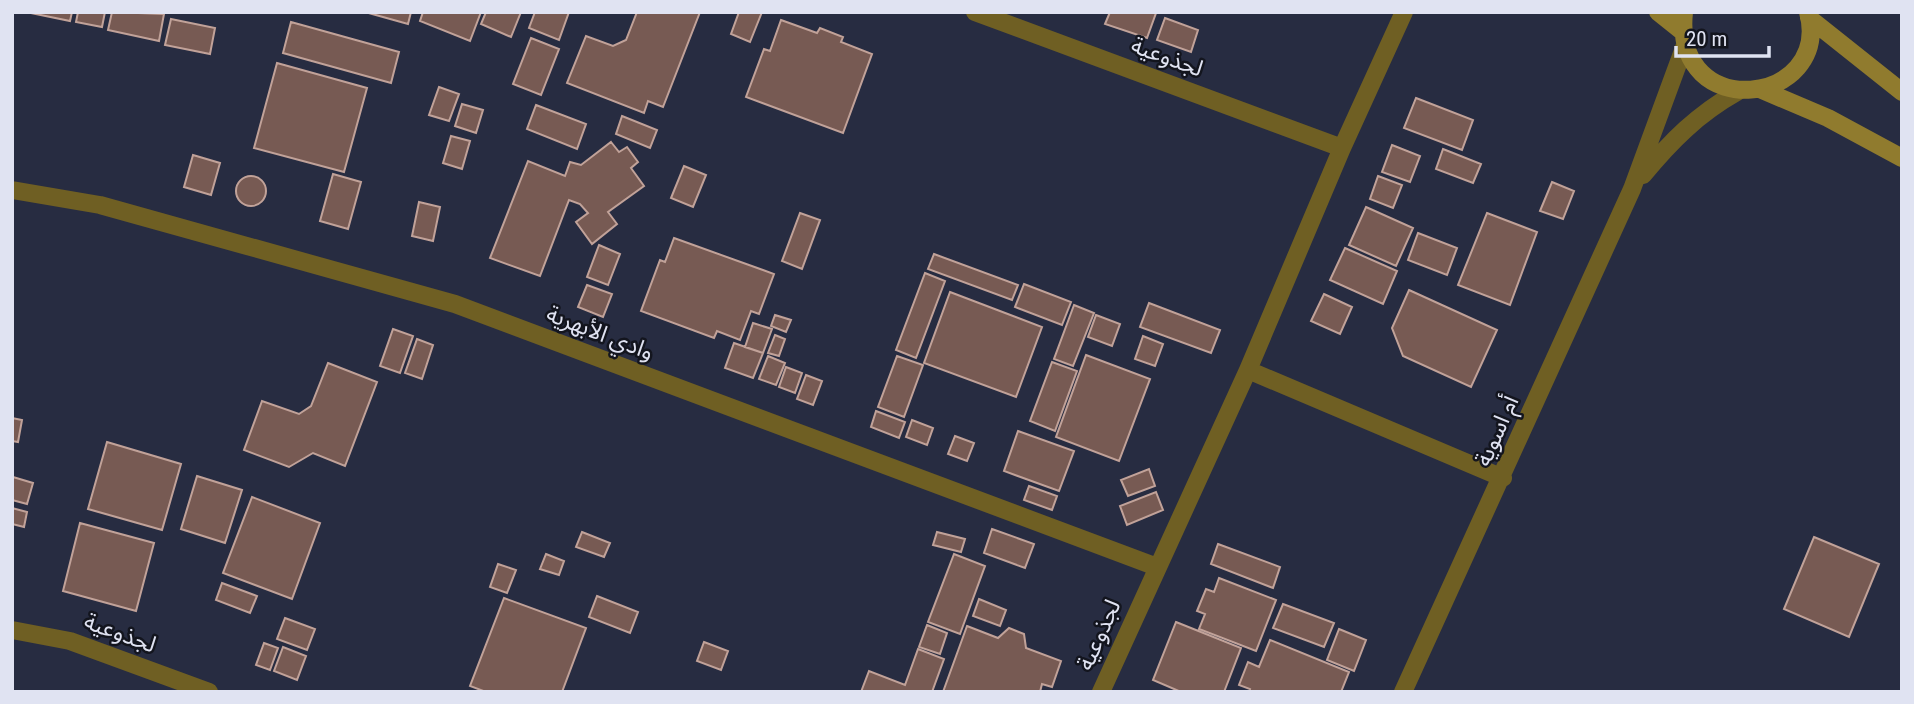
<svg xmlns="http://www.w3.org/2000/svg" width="1914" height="704" font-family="'Roboto Condensed','Noto Sans Arabic',sans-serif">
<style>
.building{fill:#775a53;stroke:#c1a299;stroke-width:2}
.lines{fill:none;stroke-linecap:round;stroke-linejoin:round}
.street{stroke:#6f5f23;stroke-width:18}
.secondary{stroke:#907b2e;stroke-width:18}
.labels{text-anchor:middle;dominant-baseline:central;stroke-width:5;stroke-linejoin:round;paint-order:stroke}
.street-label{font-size:23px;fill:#e0e3f2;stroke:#13151e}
</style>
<rect width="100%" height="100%" fill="#272c41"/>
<path class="building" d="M26,12h46l-2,9z
M78,12h27l-3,15 -26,-5z
M112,12l52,2 -5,27 -51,-11z
M365,12h46l-3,12z
M423,12h58l-11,29 -50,-20z
M486,12h35l-10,25 -30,-13z
M535,12h34l-10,28 -30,-12z
M637,12h63l-37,95 -15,-6 -4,12 -77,-30 19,-47 27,10 13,-6z
M739,12h23l-12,30 -19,-8z
M1110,12h43l3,1 -9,25 -42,-14z
M1165,18l33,12 -7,22 -34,-12z
M171,19l44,9 -5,26 -45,-9z
M781,20l36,13 3,-5 23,9 -2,5 31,12 -29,79 -97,-36 18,-48 6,2z
M291,22l108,30 -8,31 -108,-30z
M531,38l28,11 -18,46 -28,-11z
M277,63l90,25 -23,84 -90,-24z
M439,87l20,7 -10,27 -20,-6z
M1416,98l57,22 -11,30 -58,-22z
M462,104l21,6 -7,23 -21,-7z
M536,105l50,19 -9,25 -50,-20z
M622,116l35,14 -7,18 -34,-14z
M451,136l19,5 -8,28 -19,-6z
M611,142l8,10 8,-5 11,15 -7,6 13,18 -36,26 9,12 -25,20 -16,-22 12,-9 -8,-9 -11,-4 -29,76 -50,-18 38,-97 37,15 5,-14 11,3z
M1392,145l28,11 -10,26 -28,-10z
M1443,149l38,15 -8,19 -37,-14z
M193,155l27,8 -9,32 -27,-8z
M684,166l22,9 -13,32 -22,-9z
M333,174l28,8 -13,47 -28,-8z
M1378,176l24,9 -9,23 -23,-9z
M236 191a15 15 0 1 1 30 0a15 15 0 1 1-30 0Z
M1552,182l22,9 -11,28 -23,-8z
M419,202l21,5 -7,34 -21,-5z
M1366,207l47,21 -17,38 -47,-21z
M800,213l20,7 -18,49 -20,-8z
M1487,213l50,19 -27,73 -52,-20z
M1418,233l39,15 -10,27 -39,-15z
M674,238l100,36 -15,40 -8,-3 -11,29 -23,-9 -3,7 -73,-27 19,-51 5,2z
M599,245l21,9 -12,31 -21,-8z
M1345,248l52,23 -14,33 -53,-24z
M934,254l84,31 -6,15 -84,-31z
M925,273l20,8 -29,77 -20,-8z
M1024,284l47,18 -9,23 -47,-18z
M587,285l25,9 -9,23 -25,-10z
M1409,290l88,40 -26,57 -68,-31 -11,-28z
M950,292l92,35 -26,70 -92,-34z
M1324,294l28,13 -12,27 -29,-13z
M1149,303l71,27 -9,23 -71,-26z
M1074,305l20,8 -21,53 -19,-7z
M775,315l16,5 -5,12 -15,-6z
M1096,315l24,9 -8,22 -24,-9z
M753,323l19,6 -9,24 -18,-6z
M393,329l20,7 -13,37 -20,-7z
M775,335l10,4 -6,17 -11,-3z
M1143,336l20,8 -8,22 -20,-7z
M417,339l16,6 -11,34 -17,-6z
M734,343l29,10 -10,25 -28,-10z
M1086,355l64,24 -31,82 -63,-24z
M768,356l17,7 -9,22 -17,-6z
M897,356l26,9 -19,52 -26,-10z
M1052,362l25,9 -22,60 -25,-10z
M328,363l49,19 -32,84 -32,-13 -24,14 -45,-17 18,-49 37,13 12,-8z
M786,367l16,6 -7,20 -16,-6z
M806,375l16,6 -9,24 -16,-6z
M876,411l29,11 -6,16 -28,-11z
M12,418l10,2 -4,22 -6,-1z
M912,420l21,8 -6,17 -21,-8z
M1018,431l56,20 -15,40 -55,-20z
M955,436l19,7 -7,18 -19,-7z
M107,442l74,22 -19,66 -74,-21z
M1149,469l6,17 -27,10 -7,-16z
M197,476l45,14 -17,53 -44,-14z
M13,477l20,6 -6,21 -15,-4z
M1029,486l28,10 -5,14 -28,-10z
M1156,492l7,18 -36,15 -7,-19z
M252,497l68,26 -28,76 -69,-26z
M12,508l15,4 -3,15 -12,-3z
M80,523l74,20 -18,68 -73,-20z
M992,529l42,15 -9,24 -41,-15z
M582,532l28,11 -6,14 -28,-10z
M937,532l28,7 -4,13 -28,-7z
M1814,537l65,27 -30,73 -65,-28z
M1218,544l62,23 -7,21 -62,-24z
M546,554l18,7 -5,14 -19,-6z
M954,554l31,12 -25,68 -32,-12z
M498,564l18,6 -9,23 -17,-6z
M1219,578l57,22 -20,51 -57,-22 6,-15 -8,-3 9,-22 8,3z
M222,583l35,13 -7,17 -34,-13z
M597,596l41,16 -8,21 -41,-16z
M504,598l82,30 -24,64h-76l-16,-6z
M979,599l27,11 -6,16 -27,-10z
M1283,604l51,19 -10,24 -51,-19z
M285,618l30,11 -8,21 -30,-11z
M1176,622l65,26 -17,44h-43l-28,-12z
M927,625l20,8 -7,21 -21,-7z
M967,626l31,12 11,-10 15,6 2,14 35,13 -9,26 -10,-3 -2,8h-97z
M1339,629l27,11 -12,31 -27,-11z
M1270,640l79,32 -8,20h-92l1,-3 -11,-4 9,-23 11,5z
M704,642l24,9 -7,19 -24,-9z
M264,643l14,5 -8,22 -14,-5z
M283,647l23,9 -9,24 -23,-9z
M918,649l26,10 -12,33h-71l8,-21 36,14z"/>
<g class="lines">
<path class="street" d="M975,12l367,136
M1643,175c28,-34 55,-61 94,-83
M12,190l88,15 355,99 702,263
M1248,370l255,108
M12,630l58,11 139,51
M1101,692l147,-322 94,-222 62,-136
M1403,692l229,-503 53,-144"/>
<path class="secondary" d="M1658,12l25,20
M1684,12c-12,114 149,93 124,0
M1809,18l93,74
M1762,90l66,28 74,40"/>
</g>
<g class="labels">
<g class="street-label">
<text transform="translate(1167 57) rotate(20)">لجذوعية</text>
<text transform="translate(600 333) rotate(21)">وادي الأبهرية</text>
<text transform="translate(1497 431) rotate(-66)">أم اسوية</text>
<text transform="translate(120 633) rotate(20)">لجذوعية</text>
<text transform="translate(1099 635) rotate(-66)">لجذوعية</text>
</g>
</g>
<rect width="1914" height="704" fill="none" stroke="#e0e3f2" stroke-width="28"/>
<path d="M1676 46v10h93v-10" fill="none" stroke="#e0e3f2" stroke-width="3.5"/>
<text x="1686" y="46" font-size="21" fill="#e0e3f2" stroke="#13151e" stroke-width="5" paint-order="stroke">20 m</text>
</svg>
